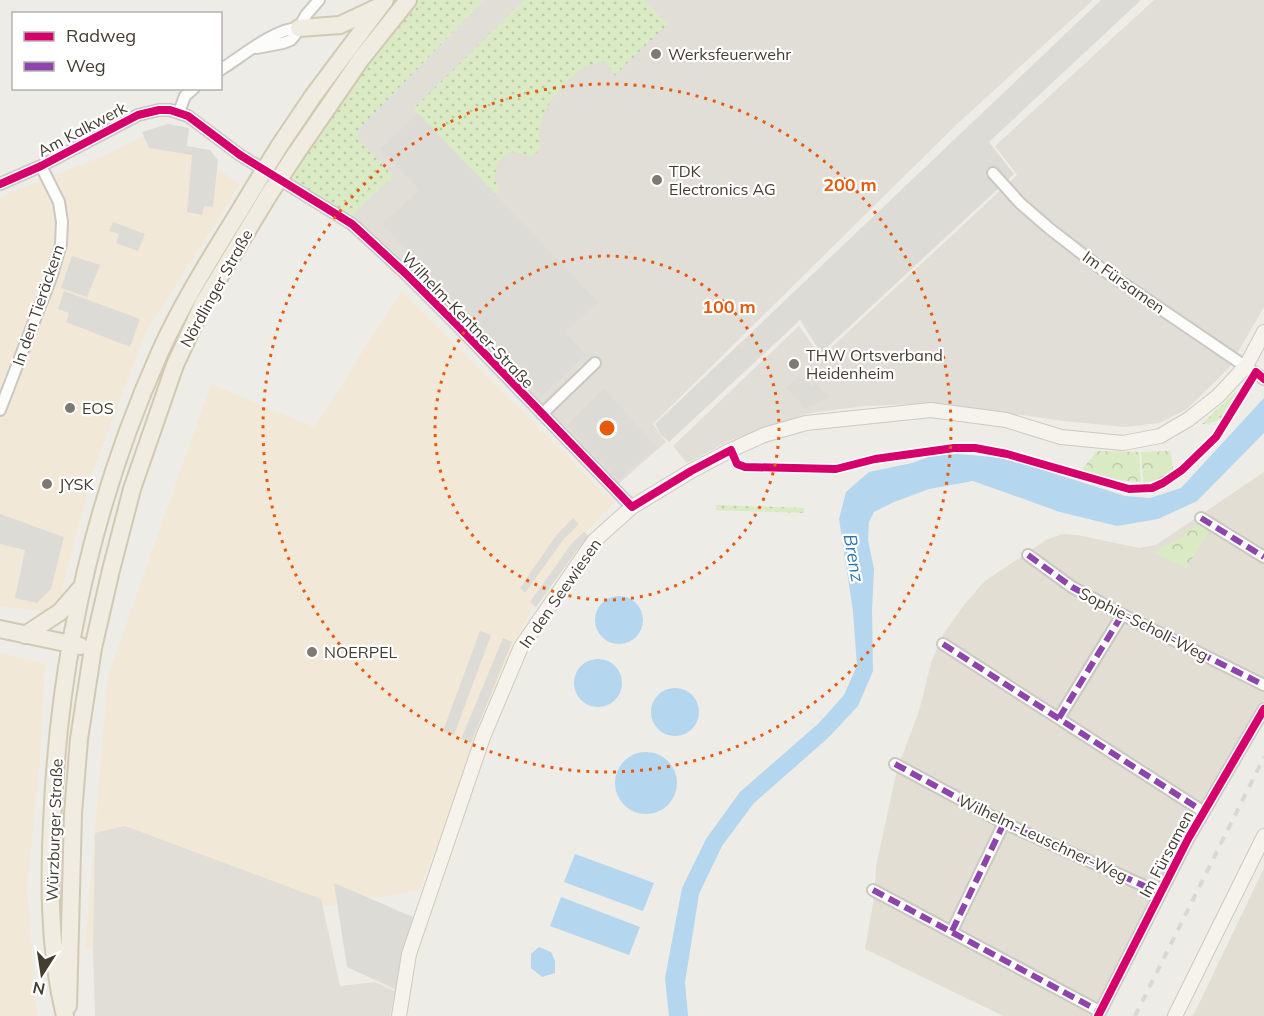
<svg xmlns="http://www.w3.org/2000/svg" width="1264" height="1016" font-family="Mulish,sans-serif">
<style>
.residential{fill:#e3ded3}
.commercial{fill:#f2e8d7}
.industrial{fill:#e1ddd7}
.grass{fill:url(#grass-dots)}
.forest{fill:url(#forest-crowns)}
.parking{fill:#dddbd6}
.water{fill:#b4d6ee}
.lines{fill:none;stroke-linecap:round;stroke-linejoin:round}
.street-casing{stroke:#cac8c2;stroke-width:14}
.secondary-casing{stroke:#cdc9bd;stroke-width:16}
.primary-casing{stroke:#d1c9b2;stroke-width:20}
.street{stroke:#fcfcfb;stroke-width:10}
.secondary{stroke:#f6f3ec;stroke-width:14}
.primary{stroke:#f0ece2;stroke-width:16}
.rail{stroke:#d8d8d7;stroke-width:4;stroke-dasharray:8 8;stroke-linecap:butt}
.primary-bridge-casing{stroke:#d1c9b2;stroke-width:20;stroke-linecap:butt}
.primary-bridge{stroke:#f0ece2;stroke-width:16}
.quiet{stroke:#8e44ad;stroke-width:6;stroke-dasharray:12 6;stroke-linecap:butt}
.cycleway-casing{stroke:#fff;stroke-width:11}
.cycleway{stroke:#d6006c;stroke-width:8}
.ring{fill:none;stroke:#e8590c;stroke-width:3;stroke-dasharray:3 6}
.poi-dot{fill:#7f7a71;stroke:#fff;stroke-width:2}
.labels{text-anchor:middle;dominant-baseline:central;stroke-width:4.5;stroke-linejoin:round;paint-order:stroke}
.poi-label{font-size:16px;fill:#433d32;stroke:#fff;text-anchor:start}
.street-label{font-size:16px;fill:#433d32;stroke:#fff}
.water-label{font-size:18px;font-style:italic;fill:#2975b1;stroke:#fff}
.centre{fill:#e8590c;stroke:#fff;stroke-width:3}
.ring-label{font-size:18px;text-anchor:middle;font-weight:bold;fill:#e8590c;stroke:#fff;stroke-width:4.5;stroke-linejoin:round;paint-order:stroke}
</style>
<defs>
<pattern id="grass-dots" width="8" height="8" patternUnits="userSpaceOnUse" patternTransform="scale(1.5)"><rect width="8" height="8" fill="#daeac4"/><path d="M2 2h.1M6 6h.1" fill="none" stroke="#bccaa9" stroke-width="1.8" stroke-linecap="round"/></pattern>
<pattern id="forest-crowns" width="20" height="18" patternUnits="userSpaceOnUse" patternTransform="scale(1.5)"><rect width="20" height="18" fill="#daeac4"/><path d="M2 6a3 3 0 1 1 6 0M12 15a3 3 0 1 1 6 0" fill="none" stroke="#bccaa9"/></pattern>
</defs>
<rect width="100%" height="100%" fill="#eeece6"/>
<path class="residential" d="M1264,472v228l-61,102 -10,22 1,12 -89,180h-102l-138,-67 10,-57 1,-26 21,-96 22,-59 12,-48 11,-27 22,-31 21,-24 61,-41 16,-6 16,1 61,13 17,-3z
M1264,868v148h-72l3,-4z"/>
<path class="commercial" d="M158,129l82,55 -95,150 -53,140 -36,139 -56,-7v-409l103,-41z
M402,291l212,212 -41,42 -42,64 -112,281 -334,59 23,-273 103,-292 103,43z
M0,653l45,11 -5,95 -13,130 10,127h-37z"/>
<path class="industrial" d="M484,0h609l-136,124 -304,300 13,18 -49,43 -230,-239 -36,-30 42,-40 -33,-34 -3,-10 3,-4z
M1154,0h110v307l-36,62 -41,40 -27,14 -35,4 -61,-6 -129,-18 -70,3 -56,7 -78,27 -44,23 -14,-17 126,-120 22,31 196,-182 -22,-29z
M125,826l196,73 19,87 35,-4 20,9 -5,25h-295l-2,-64 2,-119z"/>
<path class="grass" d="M416,0h68l-124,128 -3,5 3,8 33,35 -42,40 -63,-37 45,-71z
M524,0h120l24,24 -54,52 -8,-14c-28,0 -56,33 -64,58 -3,10 -3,19 -2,29l-8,8 -20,-5 -14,10 -4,16 5,12 -4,5 -82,-86z
M1237,391c1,16 -19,34 -35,33z
M716,505l88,3v5l-88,-3z"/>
<path class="forest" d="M1097,451l42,1 2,30 -24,-2 -36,-9z
M1170,451l4,22 -12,6 -19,4 -2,-31z
M1199,522l12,7 -25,39 -33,-16 27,-14z"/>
<path class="parking" d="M1101,0h40l-152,142 25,32 -193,179 -21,-33 -131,122 -7,-6 -7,-12z
M418,113l180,189 -33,31 21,22 -45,41 -159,-172 38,-34 -40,-41z
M168,124l21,4 -2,18 23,4 8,10 -5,47 -9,-1 -2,9 -15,-3 5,-57 -43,-7 -7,-16z
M113,222l32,12 -7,17 -22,-8 3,-9 -10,-3z
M72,256l28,9 -13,32 -26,-9z
M64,291l76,28 -10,28 -64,-25 3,-9 -11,-4z
M799,376l12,11 5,-4 14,14 -25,11 -19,-20z
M604,389l53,58 -38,33 -52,-54z
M0,514l64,23 -13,52 -14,14 -22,-5 10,-48 -25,-6z
M573,518l6,6 -16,16 -38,53 -5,-5 35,-51z
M584,532l6,5 -12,12 -42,58 -6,-5 42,-59z
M480,631l11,4 -37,100 -11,-4z
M503,638l9,4 -41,101 -10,-4z
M334,883l79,34 -6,24 -8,50 -52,-24z"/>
<path class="water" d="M1264,398v35l-67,68 -39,18 -41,7 -57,-14 -87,-31 -44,8 -35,13 -20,10 -5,10 -1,18 6,29 -2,41 1,61 -15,35 -30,32 -74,65 -32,43 -23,48 -14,88 3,34h-19l-4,-38 17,-90 24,-49 34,-47 79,-69 25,-28 13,-29 -4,-55 -14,-92 7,-27 23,-20 43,-9 22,-8 23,-1 49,4 119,38 25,2 31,-10z
M595 620a24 24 0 1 1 48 0a24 24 0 1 1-48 0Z
M574 683a24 24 0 1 1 48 0a24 24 0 1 1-48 0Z
M651 712a24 24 0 1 1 48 0a24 24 0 1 1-48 0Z
M615 783a31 31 0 1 1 62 0a31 31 0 1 1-62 0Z
M575,854l79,29 -11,28 -79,-29z
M561,897l79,30 -11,28 -79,-29z
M539,947l12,5 4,9v12l-13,4 -11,-9v-14z"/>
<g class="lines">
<g class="street-casing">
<path id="street" d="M257,48l26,-5 8,-3 4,-5 11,-20 13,-15
M220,70c23,-14 53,-41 79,-42
M179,112l6,-16 9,-8
M993,173l27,30 30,26 49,38 165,112
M0,184l41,-18 97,-51 21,-5h11l18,6 52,39 112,69 53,49 54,54 173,180
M0,410l52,-135 9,-31 1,-22 -3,-20 -18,-36
M542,414l53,-51
M1201,518l63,39
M1028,555l44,32 47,26 145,72
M943,644l261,168
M1059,718l63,-103
M895,764l109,59 156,70
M873,890l226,121
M952,931l52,-108
M1098,1016l90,-177 76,-130"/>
</g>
<g class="secondary-casing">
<path id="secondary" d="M399,1016l10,-62 74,-217 38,-90 73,-106 38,-34 59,-36 40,-21 33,-15 42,-12 125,-13 75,10 55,17 62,6 37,-7 29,-17 29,-23 28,-30 18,-34
M1175,1016l89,-180"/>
</g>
<g class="primary-casing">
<path id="primary" d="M299,28l41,-3 36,-17
M280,145l33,-49 72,-96
M295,155l66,-96 47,-59
M0,629l80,17
M25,635l35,-23 20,-23
M68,1006l5,-192 6,-75 14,-91 18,-78 21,-81 43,-124 28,-61 65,-108
M65,1016c-17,-69 -16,-142 -12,-212 8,-156 43,-309 107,-452 26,-58 62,-111 94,-165"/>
</g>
<use href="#street" class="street"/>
<use href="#secondary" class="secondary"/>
<use href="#primary" class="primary"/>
<path class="rail" d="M1135,1016l129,-259"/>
<g class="primary-bridge-casing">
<path id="primary-bridge" d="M254,187l26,-42
M268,196l27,-41"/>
</g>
<use href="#primary-bridge" class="primary-bridge"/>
<path class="quiet" d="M1201,518l63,39
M1028,555l44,32 47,26 145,72
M943,644l261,168
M1059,718l63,-103
M895,764l109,59 156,70
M873,890l226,121
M952,931l52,-108"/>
<g class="cycleway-casing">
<path id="cycleway" d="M0,184l41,-18 97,-51 21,-5h11l18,6 52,39 112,69 53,49 54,54 173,180 59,-36 40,-21 6,14 8,3 91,2 39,-10 79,-11h21l32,6 122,35 23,-1 11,-5 19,-13 34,-33 40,-65 8,7
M1098,1016l90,-177 76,-130"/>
</g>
<use href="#cycleway" class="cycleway"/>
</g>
<g class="ring">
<circle cx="607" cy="428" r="172"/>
<circle cx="607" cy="428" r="344"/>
</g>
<g class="poi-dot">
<circle cx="656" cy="54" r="6"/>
<circle cx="657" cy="180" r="6"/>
<circle cx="794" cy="364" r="6"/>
<circle cx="70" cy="408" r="6"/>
<circle cx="47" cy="484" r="6"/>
<circle cx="312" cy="652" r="6"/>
</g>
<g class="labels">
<g class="poi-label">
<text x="668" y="54">Werksfeuerwehr</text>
<text x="669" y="171">TDK<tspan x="669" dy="18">Electronics AG</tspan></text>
<text x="806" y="355">THW Ortsverband<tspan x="806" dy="18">Heidenheim</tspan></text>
<text x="82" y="408">EOS</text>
<text x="59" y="484">JYSK</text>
<text x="324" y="652">NOERPEL</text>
</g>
<g class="street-label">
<text transform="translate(82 129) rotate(-28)">Am Kalkwerk</text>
<text transform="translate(1124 282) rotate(35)">Im Fürsamen</text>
<text transform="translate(216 288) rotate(-61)">Nördlinger Straße</text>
<text transform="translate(38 305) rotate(-71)">In den Tieräckern</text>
<text transform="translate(468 320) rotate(46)">Wilhelm-Kentner-Straße</text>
<text transform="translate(560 593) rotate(-55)">In den Seewiesen</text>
<text transform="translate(1144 624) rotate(27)">Sophie-Scholl-Weg</text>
<text transform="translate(54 830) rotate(-88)">Würzburger Straße</text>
<text transform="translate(1043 838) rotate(25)">Wilhelm-Leuschner-Weg</text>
<text transform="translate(1166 854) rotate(-62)">Im Fürsamen</text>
</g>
<g class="water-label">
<text transform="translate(854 558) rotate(80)">Brenz</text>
</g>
</g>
<circle cx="607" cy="428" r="9" class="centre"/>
<g class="ring-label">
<text x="850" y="191">200 m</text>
<text x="729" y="313">100 m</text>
</g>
<rect x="12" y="12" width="210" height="78" fill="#ffffff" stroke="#b4b1ad" stroke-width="1.5"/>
<rect x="24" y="32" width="30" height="9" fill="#d6006c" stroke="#b4b1ad" stroke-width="1.5"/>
<text x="66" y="42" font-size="18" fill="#433d32">Radweg</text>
<rect x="24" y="62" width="30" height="9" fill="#8e44ad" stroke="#b4b1ad" stroke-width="1.5"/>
<text x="66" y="72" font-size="18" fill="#433d32">Weg</text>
<g transform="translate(42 974) rotate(192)" stroke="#ffffff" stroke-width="4.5" paint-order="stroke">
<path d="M0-4.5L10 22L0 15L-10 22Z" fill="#433d32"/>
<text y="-9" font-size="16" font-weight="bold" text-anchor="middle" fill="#433d32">N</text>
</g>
</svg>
